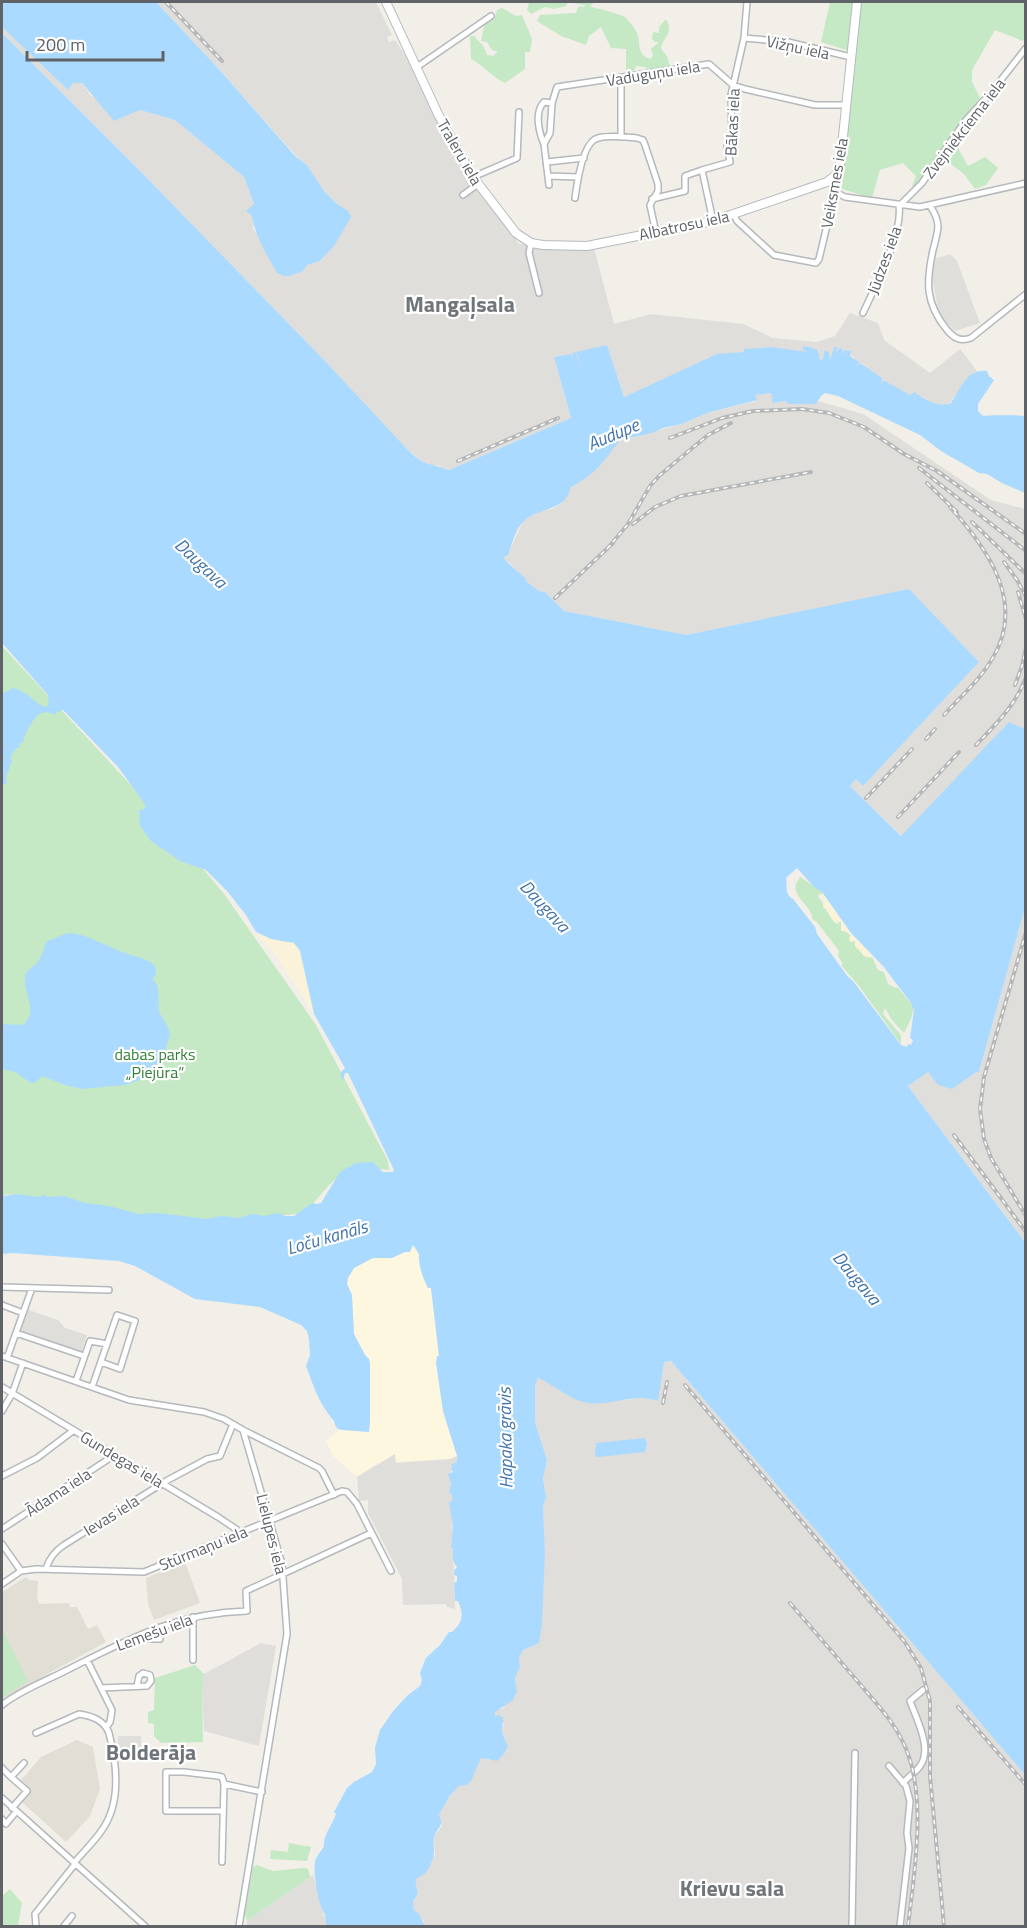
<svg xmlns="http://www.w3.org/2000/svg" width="1027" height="1928" font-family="'Titillium Web',sans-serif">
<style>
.commercial{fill:#fef7e0}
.industrial{fill:#e0deda}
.education{fill:#e1ded6}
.green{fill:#c5e8c5}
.sand{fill:#fbf3d9}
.water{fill:#aadaff;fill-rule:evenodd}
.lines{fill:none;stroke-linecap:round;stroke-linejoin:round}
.minor-casing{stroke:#b5b8bc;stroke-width:8}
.secondary-casing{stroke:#b6babf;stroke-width:10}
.minor{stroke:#fff;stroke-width:5}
.secondary{stroke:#fff;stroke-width:8}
.rail-casing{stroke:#b6b7b8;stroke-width:4}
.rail{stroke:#fff;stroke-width:1.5;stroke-dasharray:4.5;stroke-linecap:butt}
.labels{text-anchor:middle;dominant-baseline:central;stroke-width:4.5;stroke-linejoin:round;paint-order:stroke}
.street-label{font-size:16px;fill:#5f6368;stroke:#fff}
.park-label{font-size:16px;fill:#348238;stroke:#fff}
.water-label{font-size:18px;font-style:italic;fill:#4174aa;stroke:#fff}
.district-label{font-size:22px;font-weight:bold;fill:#70757a;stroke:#fff}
</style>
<rect width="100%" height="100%" fill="#f1efe8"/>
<path class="commercial" d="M412,1245l6,4 5,26 5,13h3l8,68 -1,18 5,37 14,45 -7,3 -73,4 -20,14 -24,-21 -7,-15 13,-11 29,2 1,-3 1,-65 -16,-30 -2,-39 -5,-11 1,-6 6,-10 7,-4 12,-6h19l13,-6z"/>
<path class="industrial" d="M156,2h220l16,33 -5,2 2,5 6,-2 11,17 55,108 58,79 75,4 20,76 37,-10 92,10 30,14 44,4 18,-6 15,-23 28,10 6,17 46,33 30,-24 17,22 -9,6 -18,26 -8,2 -12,-3 -17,-10 -3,4 -25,-16 -2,6 -2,-1 -6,-11 -14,-11 -5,6 -2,-12 -4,-2 1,-4 -5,-1 -3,5 -6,-1 -3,-7 -4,13h-2l1,-8h-5l-1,8h-4v-9l-6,-2v11l-35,-12 -16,-1 -18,5 -27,3 -93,42 -17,-52 -24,7 -1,18h-2l-5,-16 -1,4h-3l-1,-4 -16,3 17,61 -122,52 -12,-5 -3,2 -9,-3 -18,-15 -81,-87 -183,-188 -141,-141v-6l66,63 5,-7h9l9,13 84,24 69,57 10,28 -1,24 8,10 16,34h19l11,-8 13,-4 14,-15 3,-42 -13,-13 -17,-26 -10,-8 -80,-90z
M950,254l7,7 23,62 -25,8 -16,-16 -7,-39 2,-17z
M771,393l3,10 13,-2 29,3 2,-3 45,13 128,86 34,9v220l-16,-6 -107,113 -52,-50 6,-7 7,6 116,-123 -70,-72 -223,45 -122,-24 -19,-19 -6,-1 -12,-9 -18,-20 -4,-2 -1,-3 5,-5 14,-31 13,-9 16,-3 8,-4 9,-12 2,-6 11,-6 38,-41h4l58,-16 25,-11 49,-12 -1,-6z
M1025,908v334l-117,-156 20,-15 10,14 41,-13z
M26,1309l32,11 7,8 22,7 -6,18 -63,-21z
M671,1361l354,414v151h-600l-2,-6 -9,-10 -1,-9 4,-4 -2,-18 20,-24 -1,-19 8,-10 -3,-11 10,-18 10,-11 7,-1 15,-27 9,2 18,-14 -6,-15 2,-7 -9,-7v-6l8,-3 14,-15 -2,-15 5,-11 -1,-9 4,-8 16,-7 6,-91 -2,-45 3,-10 -3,-19 4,-18 -12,-38v-37l3,-7 50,25 59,-5 10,3 7,-39z
M395,1454l1,9 54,-4 7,-3v6l-5,2 -1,9 -2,1 2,8 -2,11 3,2 1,46 -2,1v6l2,1 2,60 -8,-2 -1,-3 -43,1 -1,-26 -34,-66v-13l-9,1 -2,-24z
M261,1643l15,3 -17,100 -55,-15 -2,-37 2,-20z
M118,1736h23v19l-3,3h-15l-3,-3v-4h-3z
M313,1875l14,51h-80v-5z"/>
<path class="education" d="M185,1562l15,41 -46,17 -6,-16 -2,-26z
M26,1577l3,3 9,1 -1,17 2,6 30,-1 1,4h7l11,22 9,-4 9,17 -104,57v-107z
M77,1740l16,7 7,42 -10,27 -24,26 -44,-40 9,-12 -10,-10 20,-23z"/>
<path class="green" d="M532,2h62l-4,5c5,0 28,7 33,9 4,2 10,10 13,15 6,10 -1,23 14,28l3,-3 -2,-7 8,-7h-4l-3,-3 1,-7 6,1v-6l7,-8c9,16 -4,17 -5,30l6,7 3,10 -23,4 -1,-3 -10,-1 -2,5 -8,2v-24l-15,-1 -10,-21 -12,9 -3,9 -25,-9 -24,-15 3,-6 36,-2 2,-6 9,-1 -19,-4 -2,4 -12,3 -9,-2 -14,7 -4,-4 2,-7z
M830,2h195v36l-2,3 -28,-11 -23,40v12l9,18 -9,11 -2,14 -11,13v12l9,16 17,-9 13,11 -12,17 -11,4 -11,-15 -17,-13 -14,5 -16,20h-5l4,-10 -13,-13 -23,7 -8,28 -30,-9 -4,-7 6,-13 12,-116 -35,-11z
M502,8l14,8 6,-1 10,24 -2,13h-5v17l-20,14c-13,-6 -21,-17 -34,-24l-1,-23h4l10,11 3,8 6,1 5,-4 -6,-2 -5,-8 -6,-1 4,-19 10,-4 2,-8z
M2,646l152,164 70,84 92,131 72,136 1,9 -37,-5 -23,20 -24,28 -98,11 -48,-4 -143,-26 -14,1z
M799,876l23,16v3l-2,-1 -2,2 17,27 6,-1 4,9 6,5 13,20 8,1 6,13 6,2 4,12 7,4 2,-1 17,20 -3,12 -7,14 -12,-13 -7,-12 -2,6 18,21v9l-42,-58 -18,-21 2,-1 -5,-8 1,-5 -23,-30 -3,-1c-1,-4 -2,-9 -6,-13 -7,-9 -18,-18 -7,-29z
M2,1629l26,52 -26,17z
M195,1665l9,9 -2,20 1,48 -42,1 -7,-7v-12l-6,-1v-11l6,-2 1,-32z
M289,1843l22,4 -4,14 -37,-2 1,-9 17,2z
M257,1865l16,6 31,-3 4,1 2,8 -63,44 -2,-7 8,-47z
M10,1889l12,14 -4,23h-16v-30z"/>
<path class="sand" d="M822,892l29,41 20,20v5l-7,-2 -9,-10v-5l-5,1 -1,-5 2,-1 -4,-4 -6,-1v-9h-4l2,3c-9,-4 -9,-13 -16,-18v-3h2z
M256,932l15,7 23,4 6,8 14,63 -42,-65 -10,-8z"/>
<path class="water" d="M2,2h154l61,65 79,90 11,8 17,26 13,13 11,7 3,6 -17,29 -14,15 -13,4 -4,6 -13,5h-6l-7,-3c-10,-18 -22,-37 -25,-57l-6,-5 8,-7 -10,-27 -69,-57 -35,-10 -26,11 -32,-38h-9l-5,7 -66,-63z
M2,33l141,141 183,188 81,87c19,19 21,13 42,21l122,-52 -17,-61 16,-3 3,4 -1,-4 3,-2 7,18 -6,-18 31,-7 17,52 93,-43 27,-2v-3l27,-2 37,5 -5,-2v-4l10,2 -1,4 1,-3 5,1 2,10 3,-1 1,-8 5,1 1,8 4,-13h4l-3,6 5,-5 3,2 -1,5 3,-5 6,1 -1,5 9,6 -3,6 4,-5 22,15 -1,7 3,-5 26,15 4,-3c10,7 24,16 37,11 9,-14 16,-35 36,-32l2,5 5,4 -16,24v7l5,5c3,-1 39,-1 42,0v77l-23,-10 -15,-9 -8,-1 -38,-22 -21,-16 -82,-39 -13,-3 -4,3 -5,8h-28l-2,-3 -13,2 -2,-10 -16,2 2,5 -50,13 -25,11 -19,4 -11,5 -32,7c-15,20 -26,36 -49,47 -6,26 -32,19 -47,34 -9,8 -12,24 -16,34l-4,2 1,3 20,18 2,4 12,9 6,1 19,19 122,24 223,-46 70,73 -116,124 -7,-7 -6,7 51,50 108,-114 16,7v179l-46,164 -4,1 -23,16 -14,-4 -10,-13 -20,14 117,156v533l-354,-414 -7,1 -6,39c-24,-8 -46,5 -70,2 -19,-3 -33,-18 -50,-25l-3,7v37l12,38 -4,19 3,18 -3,10 2,45 -3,71 -3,20 -16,7 -4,8 1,9 -5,11 2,14 -4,8 -18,12v4l4,-1 4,3 -1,14 6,14 -4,8 -7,7 -16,-3 -10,23 -5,4 -7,1 -10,11 -10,18c6,11 -2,12 -5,22 -1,5 0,10 0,15 0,5 -5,19 -10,22 -2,2 -6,3 -8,5 -2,9 6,14 -3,22l1,9 5,4 6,12h-99l-1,-12c-7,-8 -12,-42 -10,-52 1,-6 6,-10 9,-16 -1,-11 8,-20 12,-32l-2,-2 13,-24 7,-6 18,-10 4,-8 -1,-16 5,-18 14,-20 14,-15 12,-9 2,-6 -2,-7 6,-15 14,-13 9,-13h3c11,-10 12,-18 6,-31h-3l-1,-18 3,-2v-5l-3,-1v-5l3,-2 -4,-8v-11l-2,-1 2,-22 -4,-24 3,-1v-6l-3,-2 2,-10 -3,-9 5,-2 -2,-3 1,-5 5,-2v-6l-14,-45 -7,-48 1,-7h2l-8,-68h-3c-5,-9 -10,-24 -9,-34l-6,-9 -3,7h-5l-13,6h-19l-19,10 -6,10 -1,6 5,11 2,39 11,21 4,4 1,5v58l-1,10 -26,-2c-6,0 -8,-4 -9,-9 -15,-17 -21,-36 -28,-55l4,-11 -1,-15 -2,-9 -6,-6 -41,-18 -65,-8 -60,-33 -16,-5 -106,-8 -11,1 1,-62 1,4 12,-2 22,3 6,-2 3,2 17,-1 21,7 24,3 29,8 20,-1 49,6 14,-3 18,2 13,-4 12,2 14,-3 7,3h9l18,-13 5,1 4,-1 19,-31 16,-9 17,-1 10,10h10l1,-2 -46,-97h-3l-2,7 -2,-2v-6l4,-4 -31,-54 -14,-63 -6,-8 -23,-4 -15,-7 -10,-17 -19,-24 -21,-21 -26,-9 -29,-20 -11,-15 -1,-16 6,-1v-5l-27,-37 -55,-57 -7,2 -1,3c-17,-9 -22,7 -30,19l1,2 -3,1 1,4 -5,3 1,4h-4l-6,10 2,3 -6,16 1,7h-5v-90l11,-6c17,4 22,17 33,19l3,-3 -1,-9 -46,-52zM797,868l18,20 7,4 29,41 32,33 28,37 3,7 -4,28 3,2 -2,5 -3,-1 -1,3 -6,-2 -48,-64 -5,-4 -31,-43 -2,-7 -22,-28c-8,-4 -6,-13 -7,-21z
M72,933c19,3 35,14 53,20 11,4 22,5 30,13l1,6 -3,7 5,8 1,25 9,15 2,8 -5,16 -13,21 -10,7 -17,6 -44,4 -16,-4 -23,-9 -6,6 -5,1 -16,-11 -13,-3v-45l21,1c17,-14 -1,-32 2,-49 2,-7 9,-9 13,-14 4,-6 6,-15 9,-21 9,-2 15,-8 25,-8z
M645,1438l2,6 -2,8 -47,5 -3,-1 1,-13z"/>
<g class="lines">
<g class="minor-casing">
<path id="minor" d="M744,38l44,4 63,15
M417,67l74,-51
M621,137v-59
M544,144c-5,-11 -10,-32 0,-42l8,1
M547,162l37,-4
M548,176l30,1
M473,177l44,-19 2,-46
M549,185l-5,-41 6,-11 2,-30 5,-16 152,-23 24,21 12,4 70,16h32
M835,192l10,5 75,10 106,-24
M463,195l15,-11
M575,198c2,-15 8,-57 23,-60 12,-3 27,-1 39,0l6,2 2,5 13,39v7l-8,14 6,28
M652,199l33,-8v-15l17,-6
M930,206c5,7 8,13 8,21 -1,8 -3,16 -5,23 -7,32 -8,53 14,80 7,8 13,12 24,8l55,-44
M734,215l3,6 37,34 42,8 3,-4 16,-67 -3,-13
M713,221l-11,-51 28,-8 -3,-16 5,-4 -1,-47 13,-57 3,-36
M531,243l-2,10 10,40
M863,313c12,-26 40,-80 36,-107l23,-23 44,-63 24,-26 36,-46
M2,1287l107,3
M2,1305l21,8
M16,1333l68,23
M2,1356l127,44 75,12 20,7 19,11 39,134 5,70 -48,292
M7,1358l25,-70
M76,1381l14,-40 17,3 10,-29 18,6 -15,48 -19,-7
M2,1387l216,130 18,12 3,5
M92,1387l15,-43
M2,1411l10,-17 11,-31
M243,1430l76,38 3,3 12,24
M2,1476l35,-18 37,-28
M2,1529l105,-69 6,-7
M2,1544l19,27
M46,1569c3,-11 9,-18 18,-24l102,-64 41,-22 13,-3 13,-32
M2,1584l19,-13 15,-2 108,3 198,-81 5,1 10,12 34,67
M193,1617v43
M134,1639h26v-12
M87,1660l25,50 -2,12 -3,4
M101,1688l46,-2 4,-5 -1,-6 -7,-2 -4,3 -2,10
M2,1705c19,-15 44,-24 65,-35 62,-31 108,-57 180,-59l-1,-20 125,-58
M36,1733l43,-19c13,2 25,6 30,19 8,31 13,69 -7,97 -8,12 -19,22 -28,33
M889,1766l17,20 4,15 -3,32 2,15 -9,78
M2,1768l9,9 13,-14
M11,1777l16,14 -15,17
M903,1783c5,-6 13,-11 17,-17 13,-17 -4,-48 -10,-65l13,-11
M2,1798l143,128
M222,1811h-56v-39h18l34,4 4,1 2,7
M2,1819l4,5 10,-12
M222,1862l2,-78 38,8
M36,1926l-1,-12 40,-50
M64,1926l8,-10
M852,1926l3,-173"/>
</g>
<g class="secondary-casing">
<path id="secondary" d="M386,2l53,114 34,61 43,56 15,10 12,2 44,1 126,-25 114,-39 9,-7 4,-10 17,-163"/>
</g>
<use href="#minor" class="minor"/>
<use href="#secondary" class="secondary"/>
<g class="rail-casing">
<path id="rail" d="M166,2l56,59
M670,438l52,-20 31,-7 49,-2 27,4 35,14 40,27 33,17 89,63
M458,461l100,-43
M919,468l107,83
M927,483l30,29
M972,522l54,52
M633,524l22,-17 26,-11 130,-24
M607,549l21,-25 22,-38 10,-11 48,-40 23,-12
M1004,562l13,18 9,17
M1018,592l8,27
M555,598l58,-55
M1015,685l7,-19 4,-18
M944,715c16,-18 36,-35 48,-56 35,-56 -5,-111 -42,-152
M926,739l9,-10
M976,745c20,-21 40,-40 50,-68
M866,798l46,-49
M898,817l61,-65
M1026,932l-42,145 -4,32 4,30 7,19 35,58
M954,1135l72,97
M685,1385l219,256 17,27 9,33v75l14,150
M663,1403l4,-21
M790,1603c21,24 42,49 63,73 20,24 44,47 55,78 18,49 6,121 0,172
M958,1707l68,78"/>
</g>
<use href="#rail" class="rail"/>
</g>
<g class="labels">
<g class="street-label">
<text transform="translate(798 47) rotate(12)">Vižņu iela</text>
<text transform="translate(653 73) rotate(-9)">Vaduguņu iela</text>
<text transform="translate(732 122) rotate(-87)">Bākas iela</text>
<text transform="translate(964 128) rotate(-52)">Zvejniekciema iela</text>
<text transform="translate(460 152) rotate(60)">Traleru iela</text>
<text transform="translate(834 183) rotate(-80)">Veiksmes iela</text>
<text transform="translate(684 225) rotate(-12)">Albatrosu iela</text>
<text transform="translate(884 260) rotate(-70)">Jūdzes iela</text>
<text transform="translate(122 1459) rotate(31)">Gundegas iela</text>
<text transform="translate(58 1492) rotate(-33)">Ādama iela</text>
<text transform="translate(111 1515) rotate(-32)">Ievas iela</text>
<text transform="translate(272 1534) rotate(76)">Lielupes iela</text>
<text transform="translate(203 1548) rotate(-22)">Stūrmaņu iela</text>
<text transform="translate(154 1632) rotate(-20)">Lemešu iela</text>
</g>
<g class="park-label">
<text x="155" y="1054">dabas parks<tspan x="155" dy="18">„Piejūra”</tspan></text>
</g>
<g class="water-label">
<text transform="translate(613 434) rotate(-23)">Audupe</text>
<text transform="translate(201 563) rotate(43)">Daugava</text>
<text transform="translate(545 906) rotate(47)">Daugava</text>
<text transform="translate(327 1237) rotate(-16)">Loču kanāls</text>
<text transform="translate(857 1278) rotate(50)">Daugava</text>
<text transform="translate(505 1438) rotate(-91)">Hapaka grāvis</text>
</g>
<g class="district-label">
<text x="460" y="304">Mangaļsala</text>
<text x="151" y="1752">Bolderāja</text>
<text x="732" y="1888">Krievu sala</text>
</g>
</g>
<rect width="1027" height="1928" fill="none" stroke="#5f6368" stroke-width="6"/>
<path d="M27 51v9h136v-9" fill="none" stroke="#5f6368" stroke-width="3"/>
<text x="36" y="51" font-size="18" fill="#5f6368" stroke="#ffffff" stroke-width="4.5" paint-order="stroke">200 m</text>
</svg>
